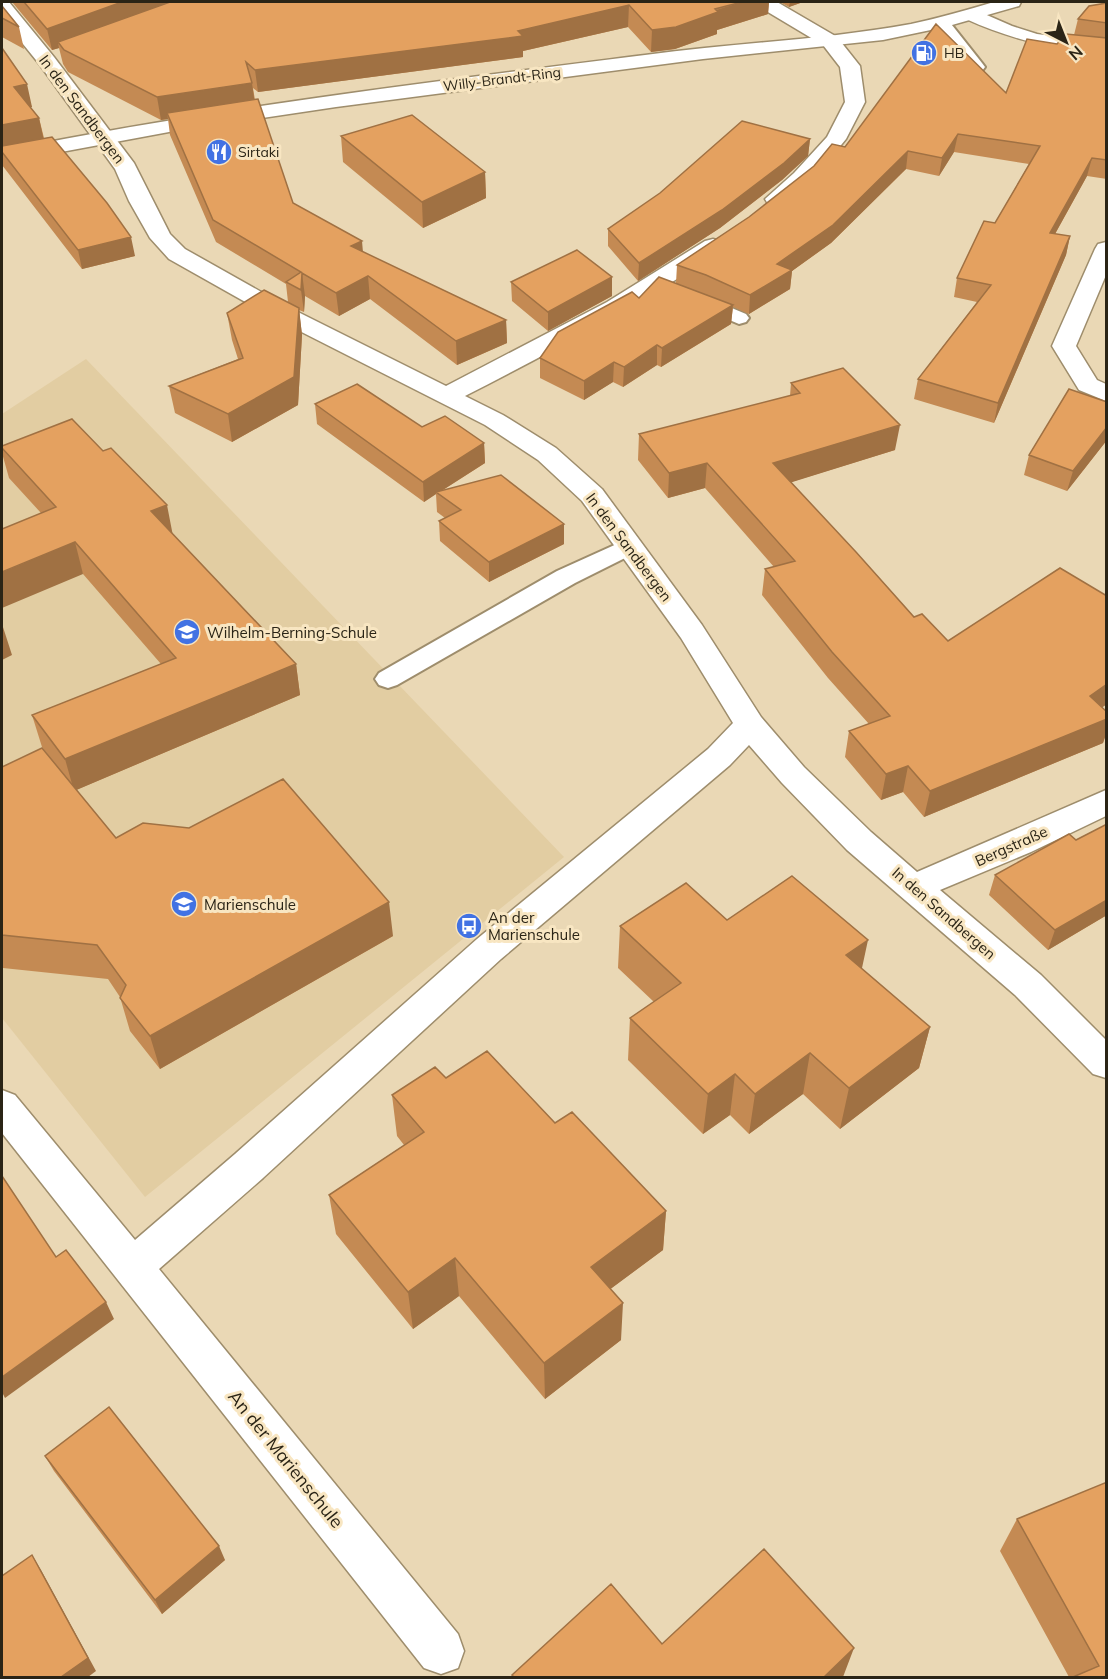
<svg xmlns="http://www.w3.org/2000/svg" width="1108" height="1679" font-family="Mulish,sans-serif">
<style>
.built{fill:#e2cda2}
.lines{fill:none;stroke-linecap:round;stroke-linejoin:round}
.service-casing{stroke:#9e8d6c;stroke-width:4}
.minor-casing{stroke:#9e8d6c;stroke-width:3}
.secondary-casing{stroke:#9e8d6c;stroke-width:3}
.service{fill:#fff;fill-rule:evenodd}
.minor{fill:#fff;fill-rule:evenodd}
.secondary{fill:#fff;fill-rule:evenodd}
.wall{fill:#c48a53}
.shaded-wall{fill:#a07143}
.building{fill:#e4a160;stroke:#a07143;stroke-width:1.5}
.labels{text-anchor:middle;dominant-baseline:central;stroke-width:6;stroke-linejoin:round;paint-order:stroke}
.far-poi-label{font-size:14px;fill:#2a2416;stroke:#f8e6c2;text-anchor:start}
.far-street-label{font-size:14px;fill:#2a2416;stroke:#f8e6c2}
.street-label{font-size:15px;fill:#2a2416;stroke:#f8e6c2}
.poi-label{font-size:15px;fill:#2a2416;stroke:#f8e6c2;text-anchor:start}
.near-street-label{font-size:18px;fill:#2a2416;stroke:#f8e6c2}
</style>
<rect width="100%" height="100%" fill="#ead8b5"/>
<path class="built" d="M86,359l478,498 -419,340 -143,-179v-604z"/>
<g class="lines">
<g class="service-casing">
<path id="service" d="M942,18l6,2 34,43 3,4 -3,4h-12l-34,-45 -2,-3z
M696,293l50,21 3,4 -3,4 -7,2 -50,-21 -3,-4 3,-4z
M630,538l9,3 3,5 -3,5 -64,32 -178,102 -9,3 -9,-3 -4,-6 4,-6 178,-102z"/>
</g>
<g class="minor-casing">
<path id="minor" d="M2,2h7l45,55 80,106 36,71 15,15 103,58 158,79 161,-84 98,-61 8,-2 8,2 3,5 -3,5c-82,54 -168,100 -256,145l38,19 53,33 46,41 100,136 59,92 43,50 67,65 46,40 189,-82v26l-75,36 -91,38 101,85 65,65v38l-13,-4 -78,-79 -168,-145 -65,-67 -33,-38 -19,20 -229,194 -238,219 -104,91 299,365 6,17 -6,17 -17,6 -17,-6 -422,-535v-43l13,5 120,145 100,-86 242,-215 231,-190 25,-26 -52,-85 -99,-137 -44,-41 -53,-35 -213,-108 -103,-58 -19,-21 -21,-37 -14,-32 -75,-104 -38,-47z
M756,2h21l60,35 23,29 5,36 -19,37 -36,44 -26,21 -8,2 -8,-2 -3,-5 29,-26 33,-36 18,-35 -5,-35 -17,-22 -65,-39z
M973,9l39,17 25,8 69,9v12c-49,-5 -94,-15 -140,-36l-2,-4 2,-4z
M1106,242v33l-30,71 21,34 9,4v17l-27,-11 -27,-44 43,-97 3,-5z"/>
</g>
<g class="secondary-casing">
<path id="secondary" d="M994,2h27l-2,4 -74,21 -62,13 -180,19 -367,48 -167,25 -167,31v-12c213,-43 428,-69 643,-96 89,-12 178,-15 266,-31 28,-6 56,-14 83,-22z"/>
</g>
<use href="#service" class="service"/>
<use href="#minor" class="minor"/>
<use href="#secondary" class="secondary"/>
</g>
<path class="wall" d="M12,2h757l-1,12 -51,16v4l-42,15 -24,3 -23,-25 -105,24v6l-265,35 -5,-4 2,12 38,103 70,49 143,68 1,23 -50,22 -87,-66 -31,17 -34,-20 -1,16 -5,-2 3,25 -4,70 -66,37 -57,-29 -6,-27 69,-27 -6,-19 -5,-27 61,-11 -2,-18 -70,-42 -46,-107 -2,-16 -7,1 -93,-48 -5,-8 -4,-16 -7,2z
M780,2h23l-14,5z
M1107,3v176l-20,-3 -32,58 15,2 -4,19 -72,168 -80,-24 4,-20 59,-77 -23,-5 3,-19 38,-55 34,-59 -75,-12 -15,24 -33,-7 -75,74 -39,28 -2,18 -41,25 -16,-7 -2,17 -70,43 -4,-2 -34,22 -10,-5 -29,18 -44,-22v-20l99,-60 37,-15 1,-18 72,-48 96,-70 161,-54 51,-49 17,-9 4,-16z
M2,6l17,21 5,22 -22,-12z
M2,48l30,59h-2l9,11 5,20 91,118 -53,13 -80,-104z
M341,136l144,36 1,26 -63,30 -80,-66z
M810,139l-2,17 -26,24 -62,48 -82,53 -30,-35v-17z
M612,277v19l-64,35 -36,-30 -1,-19z
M791,383l104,67 -104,32 123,135 34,24 159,-45v108l-6,3 6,5v19l-4,12 -179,74 -21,-25 -22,8 -36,-43 4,-26 20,-7 -41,-46 -66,-83 3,-26 9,-2 -69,-79 -37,10 -30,-38 1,-26 151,-38z
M1107,402v38l-40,51 -43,-16 5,-20z
M315,404l107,23 62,16 1,20 -42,27 121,34v20l-75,38 -49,-41 -1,-20 6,-3 -8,-6 -1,-18 -12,8 -107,-78z
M2,446l171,88 123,130 4,31 -224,95 40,48 277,98 -233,133 -30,-38 -10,-34 -12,-18 -105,-11 -1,1v-202l46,-12 -6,-8 -10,-32 129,-51 -78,-90 -42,-61 -32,-35 -7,-25z
M1107,824v91l-59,35 -59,-55 6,-20 81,-35z
M727,920l135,49 68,58 -11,41 -79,61 -37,-35 -54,40 -19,-19 -27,19 -75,-74 2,-42 24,-16 -36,-34 2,-42z
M446,1078l109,45 111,88 -3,39 -53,39 11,51 -76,59 -86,-103 -46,33 -77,-95 -7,-39 75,-50 -7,-9 -5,-41z
M45,1456l180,104 -63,54 -108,-143z
M1017,1519l90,158h-38l-69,-126z"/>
<path class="shaded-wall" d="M122,2h62l-126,40 1,6 -7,2 -5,-21z
M742,2h27l-1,12 -51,16v4l-42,15 -24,3 1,-22z
M790,2h13l-14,5z
M629,5l-1,22 -105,24v6l-265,35 -3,-22 263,-39z
M252,83l3,22 -88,8 1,6 -7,1 -4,-23z
M27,84l5,23 -13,3 -5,-23z
M39,118l5,23 -42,8v-24z
M958,134l-4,18 -15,24 3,-18z
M810,139l-2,17 -26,24 -62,48 -82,53 1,-18z
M908,151l-2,18 -75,74 -39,28 -2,18 -41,25 1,-19 27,-31z
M1092,158l-5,18 -42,76 5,-19z
M485,172l1,26 -63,30 -1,-26z
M1070,236l-4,19 -72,168 4,-20z
M131,237l4,19 -53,13 -4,-19z
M362,241l2,23 -13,-18z
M302,273l3,23 -1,16 -3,-22z
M368,276l2,23 -31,17 -3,-23z
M612,277v19l-64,35v-19z
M733,305l-2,19 -70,43 1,-19z
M299,308l3,27 -4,70 -66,37 -4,-28z
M506,320l1,23 -50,22 -1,-24z
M657,345v20l-34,22 1,-20z
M614,362l-1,20 -29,18v-19z
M900,425l-5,25 -125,39 3,-26z
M1107,427v13l-40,51 6,-20z
M484,443l1,20 -47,30 -2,-1v2l-12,8 -1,-20z
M707,463l-2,25 -37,10 1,-25z
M167,505l6,31 -22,-25z
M564,524v20l-75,38v-20z
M75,542l8,32 -81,34v-36z
M2,624l10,31 -10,5z
M296,664l4,31 -226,96 -9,-32z
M1107,684v20l-25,18 8,-26z
M1107,719v12l-4,12 -179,74 6,-26z
M908,766l-5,26 -22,8 5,-26z
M1107,900v15l-59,35 7,-20z
M389,902l4,34 -233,133 -10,-33z
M868,940l-9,42 -13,-27z
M930,1027l-11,41 -79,61 9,-41z
M810,1053l-7,41 -54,40 6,-40z
M735,1074l-5,41 -27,19 5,-40z
M666,1211l-3,39 -74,55 2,-38z
M455,1258l4,38 -46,33 -5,-37z
M106,1302l8,17 -109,79 -3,-6v-15z
M623,1303l-2,37 -76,59 -1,-36z
M219,1546l6,14 -63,54 -7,-14z
M32,1555l9,15 55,101 -8,6h-27z
M854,1648l-11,29h-19z"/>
<path class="building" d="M24,2h98l-75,27z
M170,2h572l-27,7 3,3 -42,15 -24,3 -23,-25 -111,26 5,5 -268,34 -9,-8 6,21 -95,14 -93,-47 -6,-8z
M1107,3v20l-29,-4 11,-13z
M2,6l17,21 -17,-9z
M936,24l70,69 21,-54 30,5 9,-10 41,4v122l-15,-2 -42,75 20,3 -72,167 -80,-24 73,-94 -34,-7 27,-57 11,2 45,-77 -82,-12 -16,24 -34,-7 -75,74 -56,39 15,6 -42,25 -44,-20 -29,-10 72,-48 65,-51 18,-22 13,3z
M2,48l25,36 -13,3 25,31 -37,7z
M258,99l35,104 69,38 -11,5 155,74 -50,21 -88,-65 -32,17 -34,-20 -1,17 -15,-8 15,-10 -88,-52 -46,-107z
M412,115l73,57 -63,30 -81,-66z
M742,121l68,18 -26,24 -62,47 -83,53 -31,-34 52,-36z
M52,137l55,66 24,34 -53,13 -76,-98v-6z
M577,250l35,27 -64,35 -37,-30z
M659,277l74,28 -71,43 -5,-3 -33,22 -10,-5 -30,19 -44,-23 18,-26 74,-40 7,6z
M264,290l35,18 -5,69 -66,37 -59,-28 74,-28 -16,-45z
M843,368l57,57 -127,38 83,89 58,65 8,-3 26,27 112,-73 47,28v88l-17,12 17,16v7l-177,72 -22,-25 -22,8 -37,-43 41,-15 -58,-64 -67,-83 30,-8 -88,-98 -38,10 -30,-39 161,-41 -9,-10z
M357,384l65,43 23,-11 39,27 -61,39 -108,-78z
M1069,389l38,13v25l-34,44 -44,-16z
M72,419l31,32 8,-3 56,57 -16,6 145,153 -231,95 -33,-44 144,-57 -101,-116 -73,30v-43l54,-22 -54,-59v-2z
M501,475l63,49 -75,38 -50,-41 22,-11 -25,-18z
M42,748l74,90 27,-15 46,5 94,-49 106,123 -239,134 -30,-38 6,-13 -29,-40 -95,-10v-168z
M1107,824v76l-52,30 -60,-55 74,-41 7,6z
M792,876l76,64 -22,15 84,72 -81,61 -39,-35 -55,41 -20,-20 -27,20 -78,-76 51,-35 -61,-57 66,-43 41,37z
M487,1051l68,72 17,-11 94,99 -75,56 32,36 -79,60 -89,-105 -47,34 -79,-97 95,-63 -32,-37 43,-28 11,11z
M2,1176l54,81 10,-7 40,52 -104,75z
M109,1407l110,139 -64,54 -110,-144z
M1107,1482v195h-34l26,-11 -82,-147z
M764,1549l90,99 -30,29h-310l-2,-2 99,-91 51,60z
M32,1555l56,103 -27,19h-59v-101z"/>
<defs>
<g id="fuel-disc" transform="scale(1.35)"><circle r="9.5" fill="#4272e3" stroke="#f8e6c2"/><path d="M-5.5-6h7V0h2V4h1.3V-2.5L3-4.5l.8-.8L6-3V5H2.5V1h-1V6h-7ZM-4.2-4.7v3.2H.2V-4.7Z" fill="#fff"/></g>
<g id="restaurant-disc" transform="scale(1.35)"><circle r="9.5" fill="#4272e3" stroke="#f8e6c2"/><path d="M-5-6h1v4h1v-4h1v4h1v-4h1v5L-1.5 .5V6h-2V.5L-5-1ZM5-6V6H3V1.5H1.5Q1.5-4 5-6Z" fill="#fff"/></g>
<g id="school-disc" transform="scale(1.35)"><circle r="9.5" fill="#4272e3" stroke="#f8e6c2"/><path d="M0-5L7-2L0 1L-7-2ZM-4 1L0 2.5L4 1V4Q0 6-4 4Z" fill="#fff"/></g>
<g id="bus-disc" transform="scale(1.35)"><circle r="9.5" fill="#4272e3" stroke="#f8e6c2"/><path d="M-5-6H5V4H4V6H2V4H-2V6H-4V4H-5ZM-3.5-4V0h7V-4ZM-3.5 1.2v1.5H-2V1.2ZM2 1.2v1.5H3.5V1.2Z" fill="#fff"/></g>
</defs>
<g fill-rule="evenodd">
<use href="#fuel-disc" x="924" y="53"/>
<use href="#restaurant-disc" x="219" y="152"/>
<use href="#school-disc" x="187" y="632"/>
<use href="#school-disc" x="184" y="904"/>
<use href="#bus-disc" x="469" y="926"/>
</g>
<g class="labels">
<g class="far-poi-label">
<text x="944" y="53">HB</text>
<text x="238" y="152">Sirtaki</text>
</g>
<g class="far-street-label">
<text transform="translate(502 79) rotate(-7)">Willy-Brandt-Ring</text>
</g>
<g class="street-label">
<text transform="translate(82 109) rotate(53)">In den Sandbergen</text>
<text transform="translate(629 547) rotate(53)">In den Sandbergen</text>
<text transform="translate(1011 846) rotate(-24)">Bergstraße</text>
<text transform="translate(944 913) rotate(41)">In den Sandbergen</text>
</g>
<g class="poi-label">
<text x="207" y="632">Wilhelm-Berning-Schule</text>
<text x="204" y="904">Marienschule</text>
<text x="488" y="917">An der<tspan x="488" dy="17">Marienschule</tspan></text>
</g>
<g class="near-street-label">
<text transform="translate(286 1459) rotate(51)">An der Marienschule</text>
</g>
</g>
<rect width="1108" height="1679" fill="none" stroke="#2a2416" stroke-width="6"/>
<g transform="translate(1066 42) rotate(138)" stroke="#f8e6c2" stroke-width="4.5" paint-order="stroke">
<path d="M0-4.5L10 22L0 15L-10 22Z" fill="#2a2416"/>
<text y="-9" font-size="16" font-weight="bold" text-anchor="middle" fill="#2a2416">N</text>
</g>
</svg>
